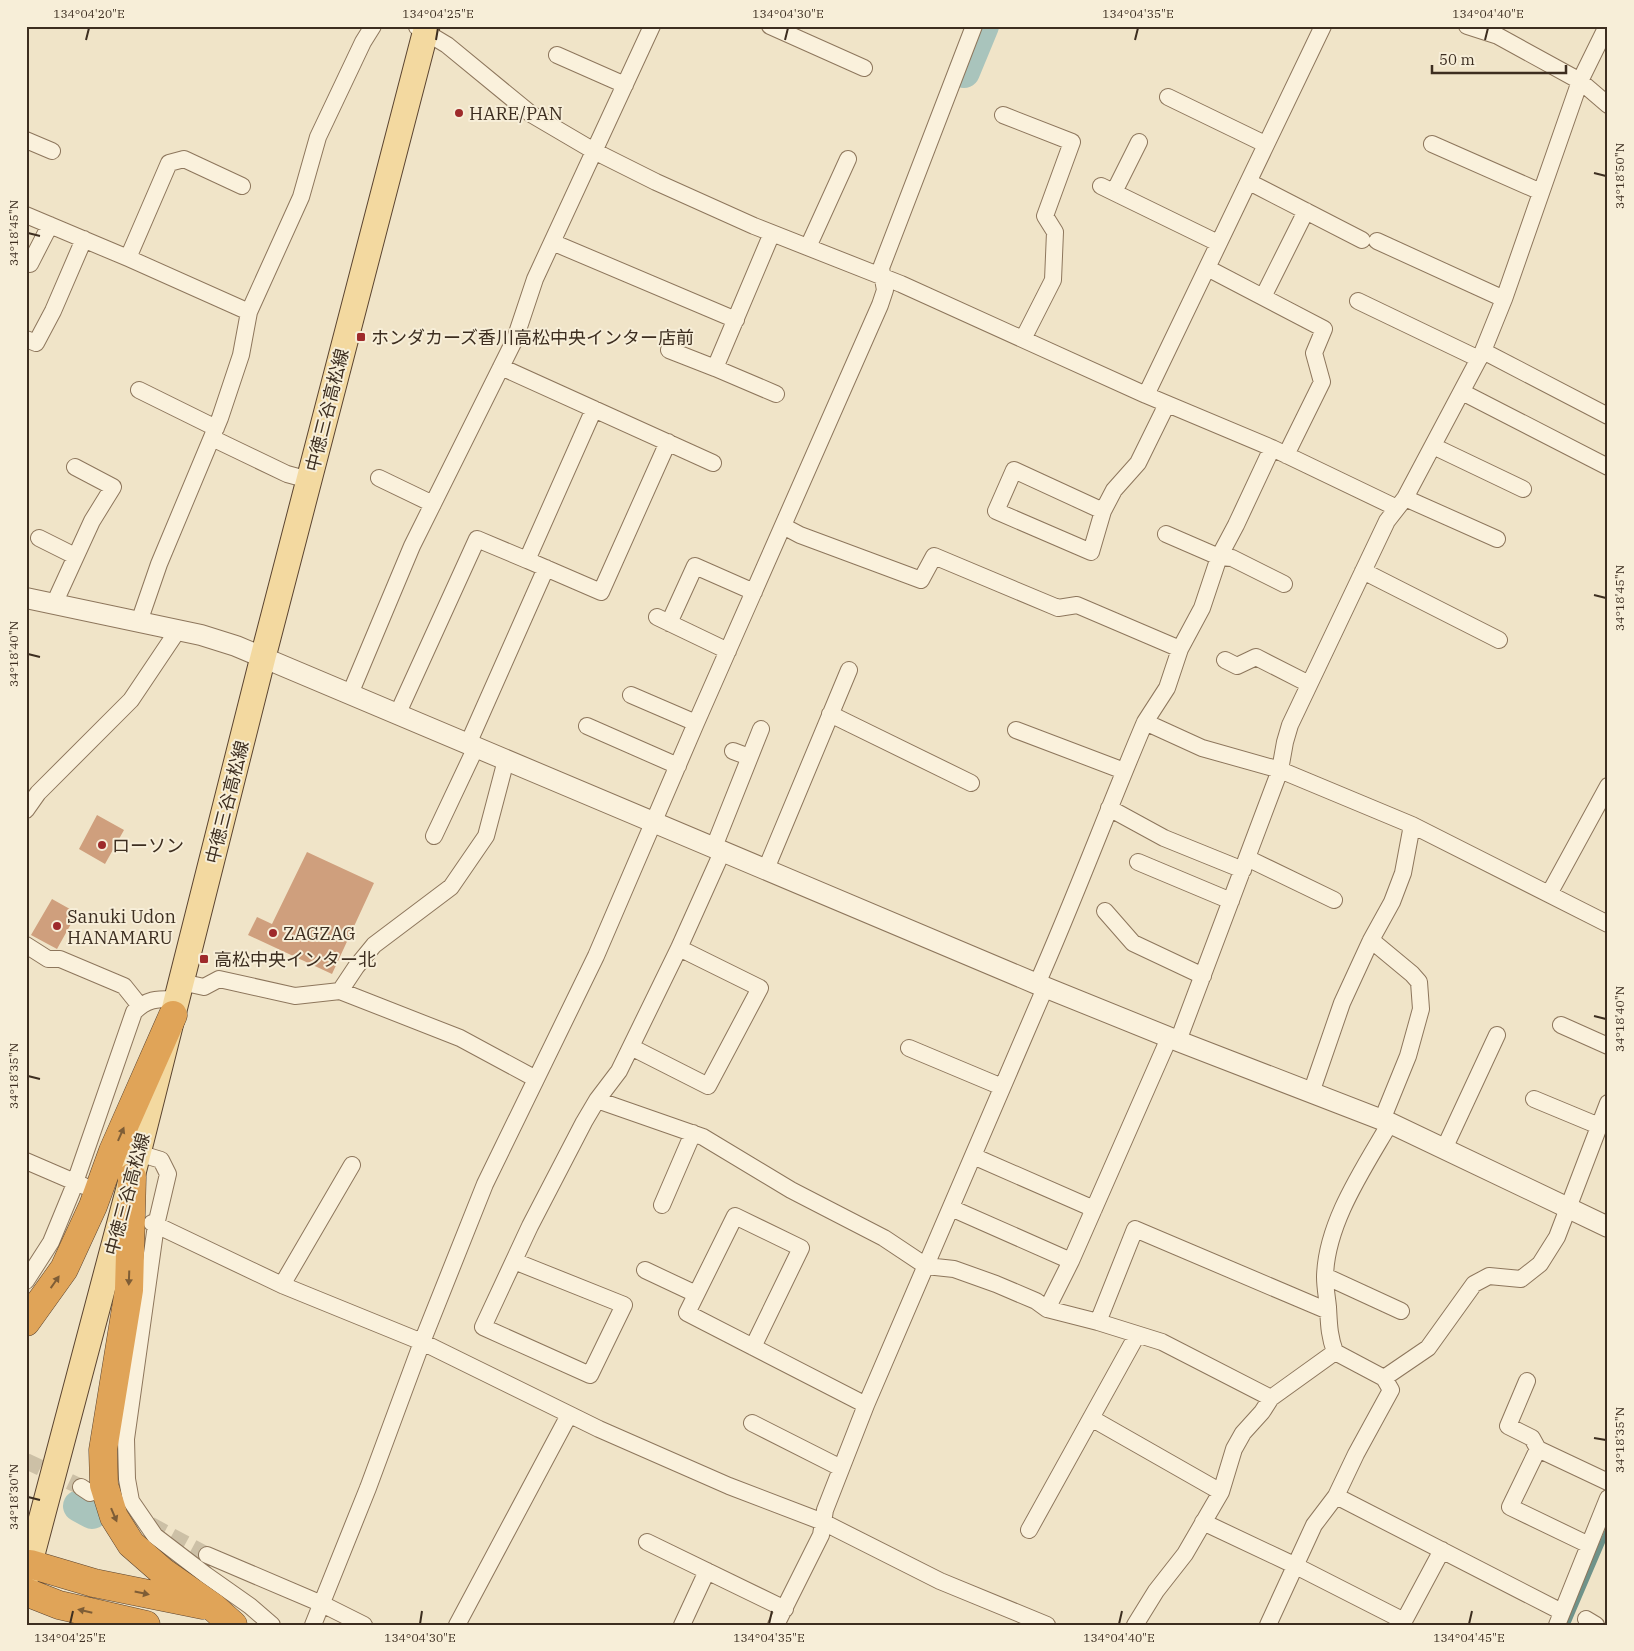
<svg xmlns="http://www.w3.org/2000/svg" width="1634" height="1651" font-family="'IBM Plex Serif','Noto Sans JP',serif">
<style>
.lines{fill:none;stroke-linecap:round;stroke-linejoin:round}
.stream{stroke:#6f938a;stroke-width:5.5}
.river{stroke:#a9c4bc;stroke-width:32}
.building{fill:#cf9f7d}
.minor-tunnel{stroke:#ccc0a6;stroke-width:16;stroke-dasharray:16 8;stroke-linecap:butt}
.minor-casing{stroke:#8d765c;stroke-width:18}
.tertiary-casing{stroke:#8d765c;stroke-width:22}
.primary-casing{stroke:#5b4430;stroke-width:27}
.motorway-casing{stroke:#5b4430;stroke-width:29}
.minor{stroke:#faf1dc;stroke-width:16}
.tertiary{stroke:#faf1dc;stroke-width:20}
.primary{stroke:#f3d9a0;stroke-width:25}
.motorway{stroke:#e0a458;stroke-width:28}
.oneway{fill:#7e5d36}
.ticks{fill:none;stroke:#3d2e20;stroke-width:2}
.poi-dot{fill:#9e2a2b;stroke:#f7eed8;stroke-width:2}
.labels{text-anchor:middle;dominant-baseline:central;stroke-width:4;stroke-linejoin:round;paint-order:stroke}
.poi-label{font-size:18px;fill:#3d2e20;stroke:#f7eed8;text-anchor:start}
.street-label{font-size:18px;fill:#3d2e20;stroke:#f7eed8}
.neatline{fill:none;stroke:#3d2e20;stroke-width:2}
.ticks-label{font-size:12px;text-anchor:middle;fill:#3d2e20}
</style>
<rect width="100%" height="100%" fill="#f0e4c8"/>
<g class="lines">
<path class="stream" d="M1567,1625l41,-96"/>
<path class="river" d="M964,72l19,-46
M79,1506l13,7"/>
</g>
<path class="building" d="M97,815l27,15 -19,34 -26,-15z
M307,852l67,31 -42,91 -84,-39 9,-18 15,7z
M52,899l25,14 -20,36 -26,-14z"/>
<g class="lines">
<path class="minor-tunnel" d="M26,1461l55,26
M108,1502l99,53"/>
<g class="minor-casing">
<path id="minor" d="M770,26l94,42
M1467,26l31,10 82,45 28,24
M417,27l30,18 84,69 63,37 62,31 98,44 147,58 245,111 126,53 125,60
M557,55l68,30
M1168,97l97,47
M1003,115l69,27 -27,74 10,16 -2,48 -30,59
M26,140l26,11
M1432,144l109,48
M1101,186l117,57
M1257,186l105,54
M1114,192l25,-50
M26,215l102,43 121,54
M772,233l-57,135 61,26
M1377,241l127,58
M552,242l184,78
M808,247l40,-88
M128,258l41,-95 15,-4 58,27
M30,264l20,-39
M1213,271l111,58 -10,24 8,29 -36,73
M1263,297l43,-86
M1358,301l121,58
M26,339l10,4 17,-32 31,-72
M669,350l46,18
M1483,351l125,65
M501,367l212,96
M139,390l77,38
M1462,392l146,75
M1146,395l177,-369
M594,409l-67,151 74,32 67,-150
M212,438l75,36 22,6
M1433,446l90,43
M379,478l54,26
M1405,498l92,41
M1103,511l-89,-41 -18,41 95,41 12,-41 11,-21 24,-27 29,-59
M783,526l17,9 121,45 13,-24 124,52 19,-3 103,44
M1166,534l53,23 13,1 52,26
M39,538l36,18
M1363,571l136,69
M54,604l38,-83 21,-34 -38,-20
M657,617l71,34
M139,622l20,-58 61,-146 21,-63 8,-43 52,-115 17,-60 45,-95 10,-16
M669,623l26,-57 59,26
M1225,660l12,6 19,-9 53,27
M350,694l62,-148 103,-207 20,-60 117,-253
M631,695l65,28
M830,714l141,69
M397,715l80,-176 50,21
M1145,722l22,-34 13,-39 22,-41 17,-51 17,-32 36,-77
M587,726l91,40
M1016,730l108,41
M468,744l78,-176
M733,751l16,6
M1109,808l55,30 79,32
M26,810l12,-17 93,-93 47,-70
M434,836l42,-89
M714,847l47,-118
M1247,858l87,42
M1138,862l93,39
M766,869l83,-199
M1549,894l59,-108
M1105,911l28,32 70,33
M1371,940l41,34 7,8 2,27 -13,47 -26,64
M26,945l22,14h12l64,27 16,20
M181,982l23,5 15,-8 76,17 45,-5 16,-24 18,-22 77,-58 35,-51 20,-76
M1037,984c38,-86 71,-175 108,-262l57,26 78,22 132,55 196,99
M340,991l120,47 76,41
M1561,1025l47,21
M1178,1041l102,-271 5,-28 5,-17 97,-204 18,-23 78,-147 21,-52 76,-218 27,-55
M631,1047l77,39 52,-98 -81,-40
M909,1048l93,39
M1311,1093l31,-90 29,-63 21,-38 11,-29 9,-48
M1534,1099l65,27
M597,1100l106,37 88,53 93,48 42,28 28,3 42,15 40,17 11,8 51,13 64,20 109,56 64,-46
M1444,1149l53,-114
M138,1153l23,7 7,14 -12,51 -30,214 1,40 4,22 24,35 51,39 44,31 22,19
M973,1156l121,53
M26,1161l58,25
M662,1205l31,-72
M951,1208l120,53
M152,1223l130,62 140,57 177,87 130,57 94,36 117,59 107,44
M514,1261l110,44 -34,70 -107,-48 47,-101 54,-104 13,-22 22,-29 60,-123 44,-98
M645,1270l51,24
M1325,1276l76,35
M26,1281l25,-39 21,-51 62,-179c14,-14 24,-13 43,-13
M282,1285l70,-120
M1047,1309l24,-48 98,-223
M1098,1322l37,-93 193,82
M753,1347l48,-99 -66,-32 -48,97 179,92
M1384,1378l44,-30 46,-64 15,-8 32,3 19,-15 17,-27 51,-134
M1527,1381l-19,45 24,12 6,11
M1091,1418l130,74
M752,1423l89,45
M81,1487l9,6
M1336,1496l226,116
M1203,1522l91,43 110,56 38,-71
M1029,1530l108,-195
M647,1542l138,67
M1589,1545l-79,-38 28,-58 70,33
M207,1555l115,49 42,21
M1586,1619l10,6
M313,1625l55,-137 54,-146 63,-158 111,-228 100,-233 184,-418 5,-15 -4,-22 93,-242
M457,1625l112,-210
M682,1625l25,-54
M776,1625l45,-90 4,-25 41,-105 179,-417
M1135,1625l21,-34 29,-37 36,-62 13,-43 9,-16 19,-21 9,-14
M1268,1625l46,-100 22,-29 20,-42 35,-64 -7,-12 -49,-26c-6,-17 -6,-27 -7,-45 -1,-10 -3,-20 -3,-30 1,-54 39,-109 65,-154
M1557,1625l51,-127"/>
</g>
<g class="tertiary-casing">
<path id="tertiary" d="M26,598l175,37 35,11 801,338 141,57 212,82 218,104"/>
</g>
<g class="primary-casing">
<path id="primary" d="M26,1577l106,-400 131,-520 164,-631"/>
</g>
<g class="motorway-casing">
<path id="motorway" d="M132,1177l-3,113 -26,160 1,35 10,32 17,27 32,28 50,35 20,18
M26,1322l38,-53 29,-63 20,-55 60,-136
M30,1564l64,19 109,22
M26,1592l33,13 87,20"/>
</g>
<use href="#minor" class="minor"/>
<use href="#tertiary" class="tertiary"/>
<use href="#primary" class="primary"/>
<use href="#motorway" class="motorway"/>
</g>
<defs><path id="oneway-solid" d="M-6-.8H1V-3.2L6.5 0L1 3.2V.8H-6Z" transform="scale(1.25)"/></defs>
<g class="oneway">
<use href="#oneway-solid" transform="translate(121 1134) rotate(-66)"/>
<use href="#oneway-solid" transform="translate(129 1278) rotate(92)"/>
<use href="#oneway-solid" transform="translate(55 1282) rotate(-55)"/>
<use href="#oneway-solid" transform="translate(114 1515) rotate(67)"/>
<use href="#oneway-solid" transform="translate(142 1593) rotate(12)"/>
<use href="#oneway-solid" transform="translate(85 1611) rotate(-167)"/>
</g>
<path class="ticks" d="M86,40l3,-12M436,40l2,-12M785,40l3,-12M1135,40l3,-12M1485,40l3,-12M1594,173l12,3M28,233l12,3M1594,595l12,3M28,654l12,3M1594,1016l12,3M28,1076l12,3M1594,1438l12,2M28,1497l12,3M70,1624l3,-13M420,1624l2,-13M769,1624l3,-13M1119,1624l3,-13M1469,1624l3,-13"/>
<g class="poi-dot">
<circle cx="459" cy="113" r="5"/>
<rect x="356" y="332" width="10" height="10" rx="2.5"/>
<circle cx="102" cy="845" r="5"/>
<circle cx="57" cy="926" r="5"/>
<circle cx="273" cy="933" r="5"/>
<rect x="199" y="954" width="10" height="10" rx="2.5"/>
</g>
<g class="labels">
<g class="poi-label">
<text x="469" y="113">HARE/PAN</text>
<text x="371" y="337">ホンダカーズ香川高松中央インター店前</text>
<text x="112" y="845">ローソン</text>
<text x="67" y="916">Sanuki Udon<tspan x="67" dy="21">HANAMARU</tspan></text>
<text x="283" y="933">ZAGZAG</text>
<text x="214" y="959">高松中央インター北</text>
</g>
<g class="street-label">
<text transform="translate(327 410) rotate(-76)">中徳三谷高松線</text>
<text transform="translate(227 802) rotate(-76)">中徳三谷高松線</text>
<text transform="translate(127 1194) rotate(-75)">中徳三谷高松線</text>
</g>
</g>
<rect width="1634" height="1651" fill="none" stroke="#f7eed8" stroke-width="55"/>
<path d="M1432 65v8h134v-8" fill="none" stroke="#3d2e20" stroke-width="2.5"/>
<text x="1439" y="65" font-size="15" fill="#3d2e20" stroke="#f7eed8" stroke-width="4" paint-order="stroke">50 m</text>
<rect x="28" y="28" width="1578" height="1596" class="neatline"/>
<g class="ticks-label">
<text x="89" y="18">134°04'20"E</text>
<text x="438" y="18">134°04'25"E</text>
<text x="788" y="18">134°04'30"E</text>
<text x="1138" y="18">134°04'35"E</text>
<text x="1488" y="18">134°04'40"E</text>
<text transform="translate(1620 176) rotate(-90)" y="4">34°18'50"N</text>
<text transform="translate(14 233) rotate(-90)" y="4">34°18'45"N</text>
<text transform="translate(1620 598) rotate(-90)" y="4">34°18'45"N</text>
<text transform="translate(14 654) rotate(-90)" y="4">34°18'40"N</text>
<text transform="translate(1620 1019) rotate(-90)" y="4">34°18'40"N</text>
<text transform="translate(14 1076) rotate(-90)" y="4">34°18'35"N</text>
<text transform="translate(1620 1440) rotate(-90)" y="4">34°18'35"N</text>
<text transform="translate(14 1497) rotate(-90)" y="4">34°18'30"N</text>
<text x="70" y="1642">134°04'25"E</text>
<text x="420" y="1642">134°04'30"E</text>
<text x="769" y="1642">134°04'35"E</text>
<text x="1119" y="1642">134°04'40"E</text>
<text x="1469" y="1642">134°04'45"E</text>
</g>
</svg>
